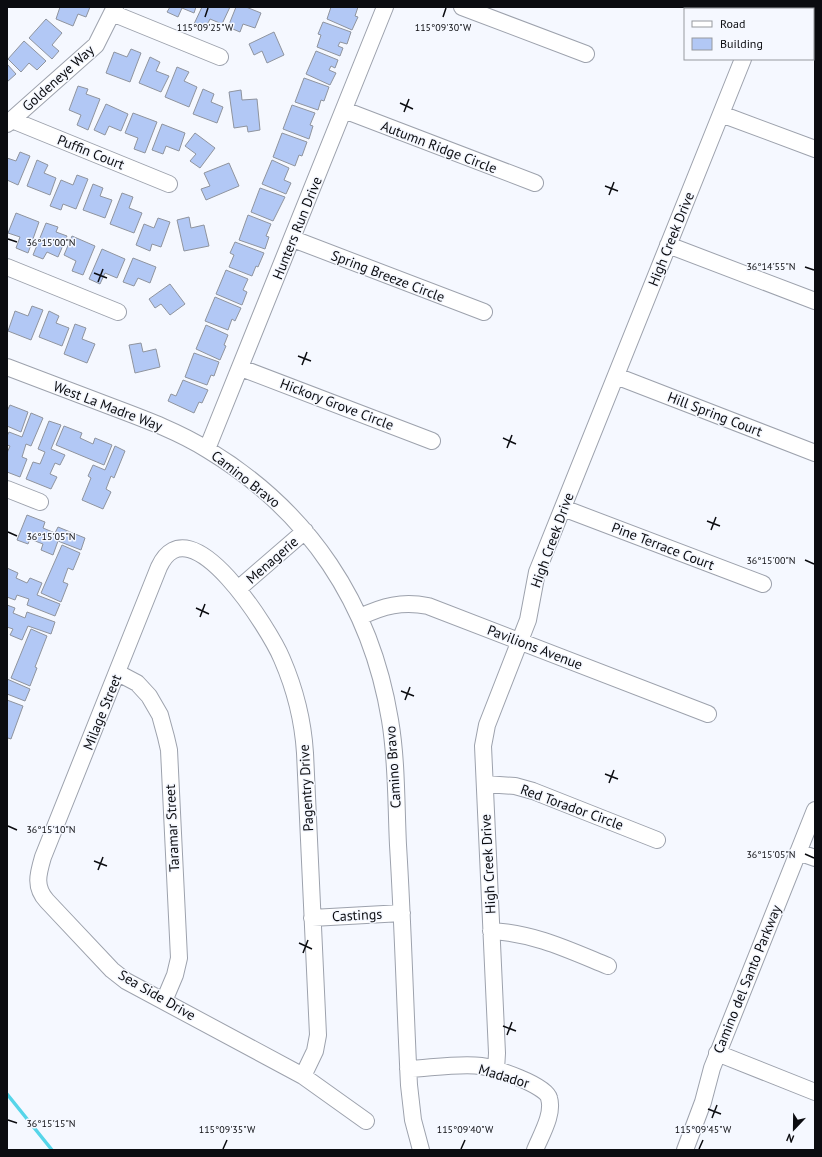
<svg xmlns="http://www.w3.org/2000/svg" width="822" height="1157" font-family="'PT Sans',sans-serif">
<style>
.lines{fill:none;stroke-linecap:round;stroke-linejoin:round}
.stream{stroke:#56d5e9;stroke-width:3.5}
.building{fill:#b2c8f5;stroke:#8f949e}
.minor-casing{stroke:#9da2ad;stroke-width:18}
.minor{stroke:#fff;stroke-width:16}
.ticks{fill:none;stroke:#0b0c10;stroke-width:1.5}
.labels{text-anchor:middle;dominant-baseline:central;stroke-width:3;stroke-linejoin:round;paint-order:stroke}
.street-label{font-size:14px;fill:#0b0c10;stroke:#f5f8ff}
.ticks-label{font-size:10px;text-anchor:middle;fill:#0b0c10;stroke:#f5f8ff;stroke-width:3;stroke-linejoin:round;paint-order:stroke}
</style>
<rect width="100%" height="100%" fill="#f5f8ff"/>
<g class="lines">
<path class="stream" d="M7,1094l45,56"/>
</g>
<path class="building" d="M60,7h30l-4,10 -8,-3 -5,12 -17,-7z
M170,7h26l-2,6 -12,-5 -4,9 -11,-5z
M202,7h28l-8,17 -12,-5 -5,10 -11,-5z
M236,7h10l15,6 -6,15 -12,-4 -3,8 -12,-5z
M331,7h27l-3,9 3,1 -6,13 -25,-11z
M46,19l16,14 -10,12 7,6 -7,8 -23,-21z
M323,22l28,10 -4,12 -7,-2 -2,4 5,2 -3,8 -23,-9 4,-12 -3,-1z
M274,32l10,23 -17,8 -5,-12 -8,4 -5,-11z
M24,41l22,20 -9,9 -8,-7 -8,9 -13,-13z
M131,49l10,4 -11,29 -24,-9 8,-21 13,5z
M316,51l22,9 -3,8 -4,-2 -2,4 7,3 -6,12 -24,-11z
M150,57l10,5 -4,9 13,5 -8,16 -22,-9z
M7,64l9,10 -9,8z
M177,67l12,5 -5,9 13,6 -8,20 -24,-10z
M304,78l25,9 -5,14 -3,-1 -3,10 -23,-8z
M78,86l10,3 -2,5 14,5 -12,31 -11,-5 4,-10 -12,-5z
M203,89l11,5 -3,8 12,5 -6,16 -24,-9z
M241,90l1,10 15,-1 3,31 -12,2 -1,-6 -13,2 -5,-36z
M106,104l22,10 -7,17 -12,-5 -4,9 -11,-5z
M292,105l23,8 -5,12 3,1 -4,13 -26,-10z
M133,113l24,9 -12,31 -11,-4 4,-11 -13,-5z
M162,124l23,9 -6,18 -13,-5 -3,8 -11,-4z
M195,133l20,15 -15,20 -10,-7 6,-7 -11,-8z
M282,133l25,9 -5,14 -3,-1 -4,11 -22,-9z
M20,152l10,4 -12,29 -11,-5v-22l9,3z
M37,160l11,5 -4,8 12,5 -6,17 -23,-9z
M272,160l17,8 -5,12 7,3 -5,11 -24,-10z
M229,163l10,23 -33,14 -5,-11 9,-3 -6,-13z
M77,175l11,4 -12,30 -13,-5 -2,6 -11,-4 11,-26 12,5z
M93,184l10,4 -3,8 12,4 -7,18 -22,-8z
M260,188l25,9 -12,24 -22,-9z
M122,193l11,4 -4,11 13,5 -8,20 -24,-9z
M16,213l23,9 -11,31 -12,-5 4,-11 -12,-4z
M248,215l23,9 -5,12 3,1 -4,12 -26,-9z
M189,217l2,11 13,-3 5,21 -25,5 -7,-31z
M158,218l12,4 -9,25 -9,-3 -2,7 -14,-6 8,-21 10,4z
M46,223l12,4 -2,5 11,4 -9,21 -11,-5 -4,7 -10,-4z
M72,236l23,10 -12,29 -11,-4 4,-10 -12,-6z
M235,242l29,11 -6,14 -2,-1 -4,10 -23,-9 5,-12 -4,-2z
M102,249l23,10 -8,19 -12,-5 -5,11 -11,-5z
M133,258l23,9 -6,16 -12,-5 -4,8 -11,-4z
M226,270l22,9 -5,11 4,2 -5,13 -26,-11z
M170,284l15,20 -15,11 -9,-11 -6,4 -6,-9z
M215,297l26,11 -6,13 -3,-2 -4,11 -23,-9z
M32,306l11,4 -12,30 -23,-9 7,-20 13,5z
M49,311l10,5 -3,7 13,5 -7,18 -23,-9z
M75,324l11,4 -4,11 13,5 -8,19 -23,-9z
M206,325l22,10 -4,10 2,1 -6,14 -24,-11z
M141,343l2,9 13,-3 4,18 -25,6 -6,-28z
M194,353l25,9 -5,14 -3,-1 -4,10 -22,-8z
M183,380l25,10 -6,13 -3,-1 -5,11 -26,-12 3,-7 5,2z
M10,405l18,7 -7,20 -14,-6v-15z
M31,413l12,5 -12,28 -5,-2 -4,13 5,2 -7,18 -13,-5v-19l3,-7 -3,-1v-9l2,-4 13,5z
M49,421l12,4 -10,24 14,6 -5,10 -5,-2 -5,11 7,3 -6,12 -25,-10 7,-17 7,2 5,-12 -7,-3z
M64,426l18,7 -2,5 13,6 2,-6 17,7 -8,20 -48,-20z
M115,446l10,5 -11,27 -3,-2 -5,13 5,3 -8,17 -21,-9 9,-22 -3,-2 5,-11 12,5z
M27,515l18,7 -2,6 12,5 3,-6 27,11 -4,12 -23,-9 -5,14 -12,-5 2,-6 -13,-5 -2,5 -11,-4z
M62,545l18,8 -7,17 -5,-2 -5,14 5,2 -7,18 -20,-9z
M7,568l11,5 -2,5 11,5 3,-5 12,5 -5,12 23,9 -5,12 -28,-11 2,-6 -12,-4 -2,5 -8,-3z
M7,605l8,3 -2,5 12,5 2,-6 28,10 -4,12 -23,-8 -6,14 -12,-5 3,-6 -6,-2z
M31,629l16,7 -12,31 2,1 -7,18 -19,-8z
M7,679l23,10 -5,12 -18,-7z
M7,700l16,6 -12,33 -3,-1 -1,3z"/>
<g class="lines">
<g class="minor-casing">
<path id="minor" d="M462,7l124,47
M762,9l1,-2
M112,13l108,44
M344,110l191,73
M721,114l94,35
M12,120l157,64
M7,124l89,-79 19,-38
M293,239l191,73
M668,245l147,56
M7,267l111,45
M7,367c36,14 72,27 108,41 32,12 64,24 93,42 101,61 163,154 182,270 7,41 6,84 8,125 5,80 7,160 11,240l4,35 8,30
M241,368l191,73
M616,376l199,77
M207,449l178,-442
M7,489l33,13
M563,508l200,76
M238,589l67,-58
M360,617c23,-11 42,-16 68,-11l280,108
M118,673l19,10 12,13 11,19 6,22 3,13 10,208 -4,17 -11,26
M485,784l30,2 18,5 124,49
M798,852l17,6
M312,918l90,-5
M491,931c43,2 78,19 117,35
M717,1053l98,39
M408,1069c22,-1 53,-6 73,-3 14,2 65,19 68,32 5,16 -8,37 -14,52
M496,1070l1,-17 -14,-307 4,-21 41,-105 9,-48 206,-513
M303,1076l12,-25 3,-16 -13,-282c-2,-32 -10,-64 -23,-94 -11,-27 -92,-159 -123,-92l-116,290c-5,17 -9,30 4,44l65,69 14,11 177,95 63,45
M685,1150l18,-48 9,-34 103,-258"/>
</g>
<use href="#minor" class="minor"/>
</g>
<path class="ticks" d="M205,17l3,-9M443,17l3,-9M400,103l13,6M404,112l5,-13M605,186l13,5M609,195l5,-13M8,239l9,3M805,267l9,3M94,273l13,5M98,282l5,-13M298,356l13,5M302,365l5,-13M503,438l13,6M507,448l5,-13M707,521l13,5M711,530l5,-13M8,532l9,4M805,560l9,4M196,608l13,6M200,617l5,-13M401,691l13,5M405,700l5,-13M605,774l13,5M609,783l5,-13M8,826l9,4M805,854l9,4M94,861l13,5M98,870l5,-13M299,943l13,6M303,953l5,-13M503,1026l13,5M507,1035l5,-13M708,1109l13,5M712,1118l5,-13M8,1120l9,3M223,1149l4,-9M461,1149l4,-9M699,1149l4,-9"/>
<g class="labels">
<g class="street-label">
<text transform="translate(58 78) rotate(-42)">Goldeneye Way</text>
<text transform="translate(439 147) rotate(21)">Autumn Ridge Circle</text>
<text transform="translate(91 152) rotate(22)">Puffin Court</text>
<text transform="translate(297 228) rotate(-68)">Hunters Run Drive</text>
<text transform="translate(671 239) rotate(-68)">High Creek Drive</text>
<text transform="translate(388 276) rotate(21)">Spring Breeze Circle</text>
<text transform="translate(337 404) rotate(21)">Hickory Grove Circle</text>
<text transform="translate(108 406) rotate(21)">West La Madre Way</text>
<text transform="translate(715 414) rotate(21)">Hill Spring Court</text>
<text transform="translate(246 479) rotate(38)">Camino Bravo</text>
<text transform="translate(552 540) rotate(-70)">High Creek Drive</text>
<text transform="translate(663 546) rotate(21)">Pine Terrace Court</text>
<text transform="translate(272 560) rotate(-41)">Menagerie</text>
<text transform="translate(535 647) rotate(21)">Pavilions Avenue</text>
<text transform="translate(102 712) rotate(-68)">Milage Street</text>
<text transform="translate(393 767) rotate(-94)">Camino Bravo</text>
<text transform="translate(306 788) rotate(-93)">Pagentry Drive</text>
<text transform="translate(572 807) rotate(20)">Red Torador Circle</text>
<text transform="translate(172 828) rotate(-93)">Taramar Street</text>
<text transform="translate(488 864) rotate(-93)">High Creek Drive</text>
<text transform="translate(357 915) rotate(-3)">Castings</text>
<text transform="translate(747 979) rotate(-68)">Camino del Santo Parkway</text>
<text transform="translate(157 995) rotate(30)">Sea Side Drive</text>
<text transform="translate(504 1076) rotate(17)">Madador</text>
</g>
</g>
<g class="ticks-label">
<text x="443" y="31">115°09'30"W</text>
<text x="205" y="31">115°09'25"W</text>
<text x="51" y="246">36°15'00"N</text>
<text x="771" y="270">36°14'55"N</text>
<text x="51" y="540">36°15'05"N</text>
<text x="771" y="564">36°15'00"N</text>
<text x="51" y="833">36°15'10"N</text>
<text x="771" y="858">36°15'05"N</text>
<text x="51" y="1127">36°15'15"N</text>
<text x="227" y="1133">115°09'35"W</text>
<text x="465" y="1133">115°09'40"W</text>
<text x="703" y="1133">115°09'45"W</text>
</g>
<rect width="822" height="1157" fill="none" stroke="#0b0c10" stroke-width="16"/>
<rect x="684" y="8" width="130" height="52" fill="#f5f8ff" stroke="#979a9f"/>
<rect x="692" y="21" width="20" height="6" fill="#ffffff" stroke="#979a9f"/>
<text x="720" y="28" font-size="12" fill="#0b0c10">Road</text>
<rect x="692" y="38" width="20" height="12" fill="#b2c8f5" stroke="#979a9f"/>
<text x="720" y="48" font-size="12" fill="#0b0c10">Building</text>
<g transform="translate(794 1129) rotate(202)" stroke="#f5f8ff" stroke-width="3" paint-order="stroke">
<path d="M0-3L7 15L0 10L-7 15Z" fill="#0b0c10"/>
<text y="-6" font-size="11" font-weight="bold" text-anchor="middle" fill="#0b0c10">N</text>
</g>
</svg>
